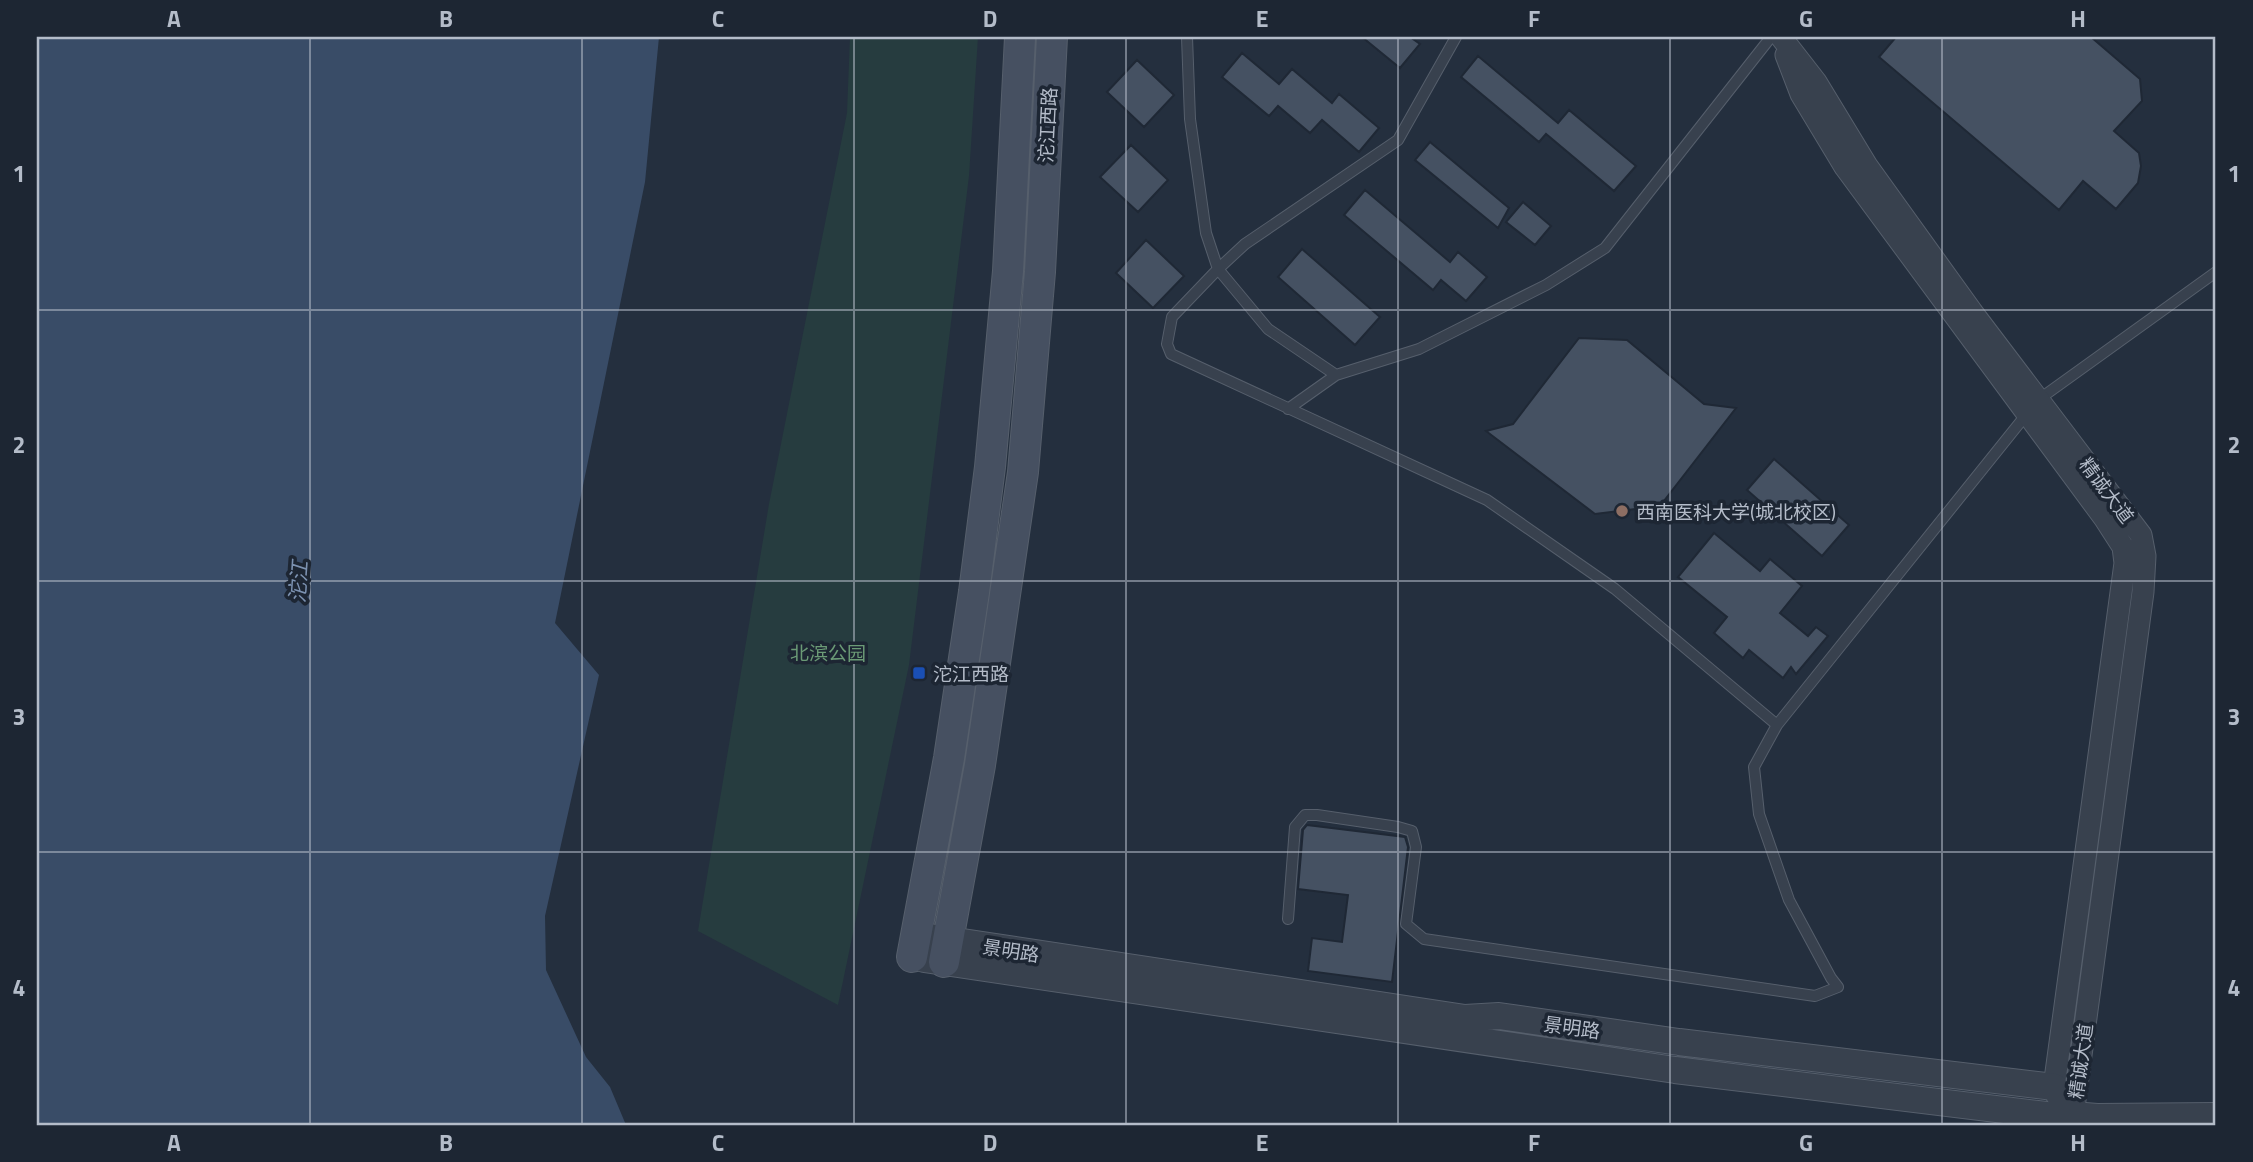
<svg xmlns="http://www.w3.org/2000/svg" width="2253" height="1162" font-family="'Titillium Web','Noto Sans SC',sans-serif">
<style>
.green{fill:#263c3f}
.water{fill:#394c67}
.building{fill:#455162;stroke:#1f2835;stroke-width:2}
.lines{fill:none;stroke-linecap:round;stroke-linejoin:round}
.service-casing{stroke:#565f6c;stroke-width:12}
.minor-casing{stroke:#565f6c;stroke-width:23}
.tertiary-casing{stroke:#565f6c;stroke-width:28}
.secondary-casing{stroke:#565f6c;stroke-width:32}
.service{stroke:#38414e;stroke-width:10}
.minor{stroke:#38414e;stroke-width:21}
.tertiary{stroke:#38414e;stroke-width:26}
.secondary{stroke:#465061;stroke-width:30}
.grid{fill:none;stroke:#b4bcc9;stroke-width:2;stroke-opacity:0.55}
.education-dot{fill:#8d6e63;stroke:#1d2633;stroke-width:2.5}
.transit-dot{fill:#1a4fb4;stroke:#1d2633;stroke-width:2.5}
.labels{text-anchor:middle;dominant-baseline:central;stroke-width:7;stroke-linejoin:round;paint-order:stroke}
.street-label{font-size:19px;fill:#b4bcc9;stroke:#1d2633}
.poi-label{font-size:19px;fill:#b4bcc9;stroke:#1d2633;text-anchor:start}
.park-label{font-size:19px;fill:#6b9a76;stroke:#1d2633}
.water-label{font-size:21px;font-style:italic;fill:#7c92b1;stroke:#1d2633}
.neatline{fill:none;stroke:#b4bcc9;stroke-width:2.5}
.grid-label{font-size:23px;text-anchor:middle;font-weight:bold;fill:#b4bcc9}
</style>
<rect width="100%" height="100%" fill="#242f3e"/>
<path class="green" d="M850,37h128l-9,139 -60,489 -71,340 -140,-74 71,-427 78,-391z"/>
<path class="water" d="M37,37h622l-14,145 -90,441 44,52 -54,241 1,54 40,87 24,30 16,38h-589z"/>
<path class="building" d="M1362,37h48l10,7 -20,24z
M1896,37h195l49,42 2,22 -28,30 25,22 2,13 -3,17 -22,26 -33,-28 -24,29 -180,-153z
M1242,53l37,31 13,-15 40,34 7,-9 40,34 -20,24 -37,-32 -12,13 -32,-27 -9,10 -47,-39z
M1478,56l80,67 11,-13 67,56 -22,25 -68,-57 -7,8 -78,-65z
M1137,60l37,35 -30,32 -37,-35z
M1430,142l79,66 -11,20 -83,-68z
M1131,145l37,35 -30,32 -38,-35z
M1365,190l85,72 8,-10 29,25 -21,24 -25,-21 -8,10 -89,-75z
M1523,202l28,24 -16,19 -29,-23z
M1146,240l38,36 -31,32 -37,-35z
M1302,249l78,68 -25,28 -77,-68z
M1579,338l48,2 77,64 32,4 -76,98 -65,8 -109,-83 27,-7z
M1774,459l75,66 -27,31 -75,-66z
M1714,533l46,38 10,-12 32,27 -22,27 28,23 8,-9 12,9 -32,38 -5,-7 -8,11 -34,-28 -6,8 -29,-25 13,-16 -49,-40z
M1307,825l98,12 3,10 -16,135 -84,-11 4,-33 30,4 6,-47 -50,-6 5,-59z"/>
<g class="lines">
<g class="service-casing">
<path id="service" d="M1187,37l3,82 16,114 12,36 50,60 68,46
M1456,37l-58,103 -153,104 -27,25 -46,48 -5,27 4,10 316,146 128,89 162,136
M1288,409l48,-34 83,-26 127,-64 59,-37 166,-211
M1288,919l7,-92 10,-12h12l81,12 14,4 4,16 -10,77 18,15 391,57 23,-9 -7,-9 -42,-78 -30,-86 -5,-47 23,-42 261,-325 178,-128"/>
</g>
<g class="minor-casing">
<path id="minor" d="M1781,37l35,45 51,84 105,146 169,223 4,21 -2,36 -70,523
M1786,55l15,39 44,73 260,352 18,28 2,16 -71,524"/>
</g>
<g class="tertiary-casing">
<path id="tertiary" d="M916,935l549,83 34,-2 180,26 375,45 19,28
M924,959l751,111 371,45 13,10
M2073,1115l24,2 119,-1"/>
</g>
<g class="secondary-casing">
<path id="secondary" d="M912,957l37,-199 25,-166 16,-125 18,-196 12,-234
M944,962l36,-197 43,-293 17,-200 12,-235"/>
</g>
<use href="#service" class="service"/>
<use href="#minor" class="minor"/>
<use href="#tertiary" class="tertiary"/>
<use href="#secondary" class="secondary"/>
</g>
<path class="grid" d="M310,37v1088M582,37v1088M854,37v1088M1126,37v1088M1398,37v1088M1670,37v1088M1942,37v1088M37,310h2179M37,581h2179M37,852h2179"/>
<circle class="education-dot" cx="1622" cy="511" r="7"/>
<rect class="transit-dot" x="912" y="666" width="14" height="14" rx="3.5"/>
<g class="labels">
<g class="street-label">
<text transform="translate(1047 125) rotate(-87)">沱江西路</text>
<text transform="translate(2107 490) rotate(53)">精诚大道</text>
<text transform="translate(1011 950) rotate(9)">景明路</text>
<text transform="translate(1572 1027) rotate(8)">景明路</text>
<text transform="translate(2080 1061) rotate(-82)">精诚大道</text>
</g>
<g class="poi-label">
<text x="1636" y="511">西南医科大学(城北校区)</text>
<text x="933" y="673">沱江西路</text>
</g>
<g class="park-label">
<text x="828" y="652">北滨公园</text>
</g>
<g class="water-label">
<text transform="translate(298 582) rotate(-86)">沱江</text>
</g>
</g>
<rect width="2253" height="1162" fill="none" stroke="#1d2633" stroke-width="77"/>
<rect x="38" y="38" width="2176" height="1086" class="neatline"/>
<g class="grid-label">
<text x="174" y="27">A</text>
<text x="446" y="27">B</text>
<text x="718" y="27">C</text>
<text x="990" y="27">D</text>
<text x="1262" y="27">E</text>
<text x="1534" y="27">F</text>
<text x="1806" y="27">G</text>
<text x="2078" y="27">H</text>
<text x="19" y="182">1</text>
<text x="2234" y="182">1</text>
<text x="19" y="453">2</text>
<text x="2234" y="453">2</text>
<text x="19" y="725">3</text>
<text x="2234" y="725">3</text>
<text x="19" y="996">4</text>
<text x="2234" y="996">4</text>
<text x="174" y="1151">A</text>
<text x="446" y="1151">B</text>
<text x="718" y="1151">C</text>
<text x="990" y="1151">D</text>
<text x="1262" y="1151">E</text>
<text x="1534" y="1151">F</text>
<text x="1806" y="1151">G</text>
<text x="2078" y="1151">H</text>
</g>
</svg>
